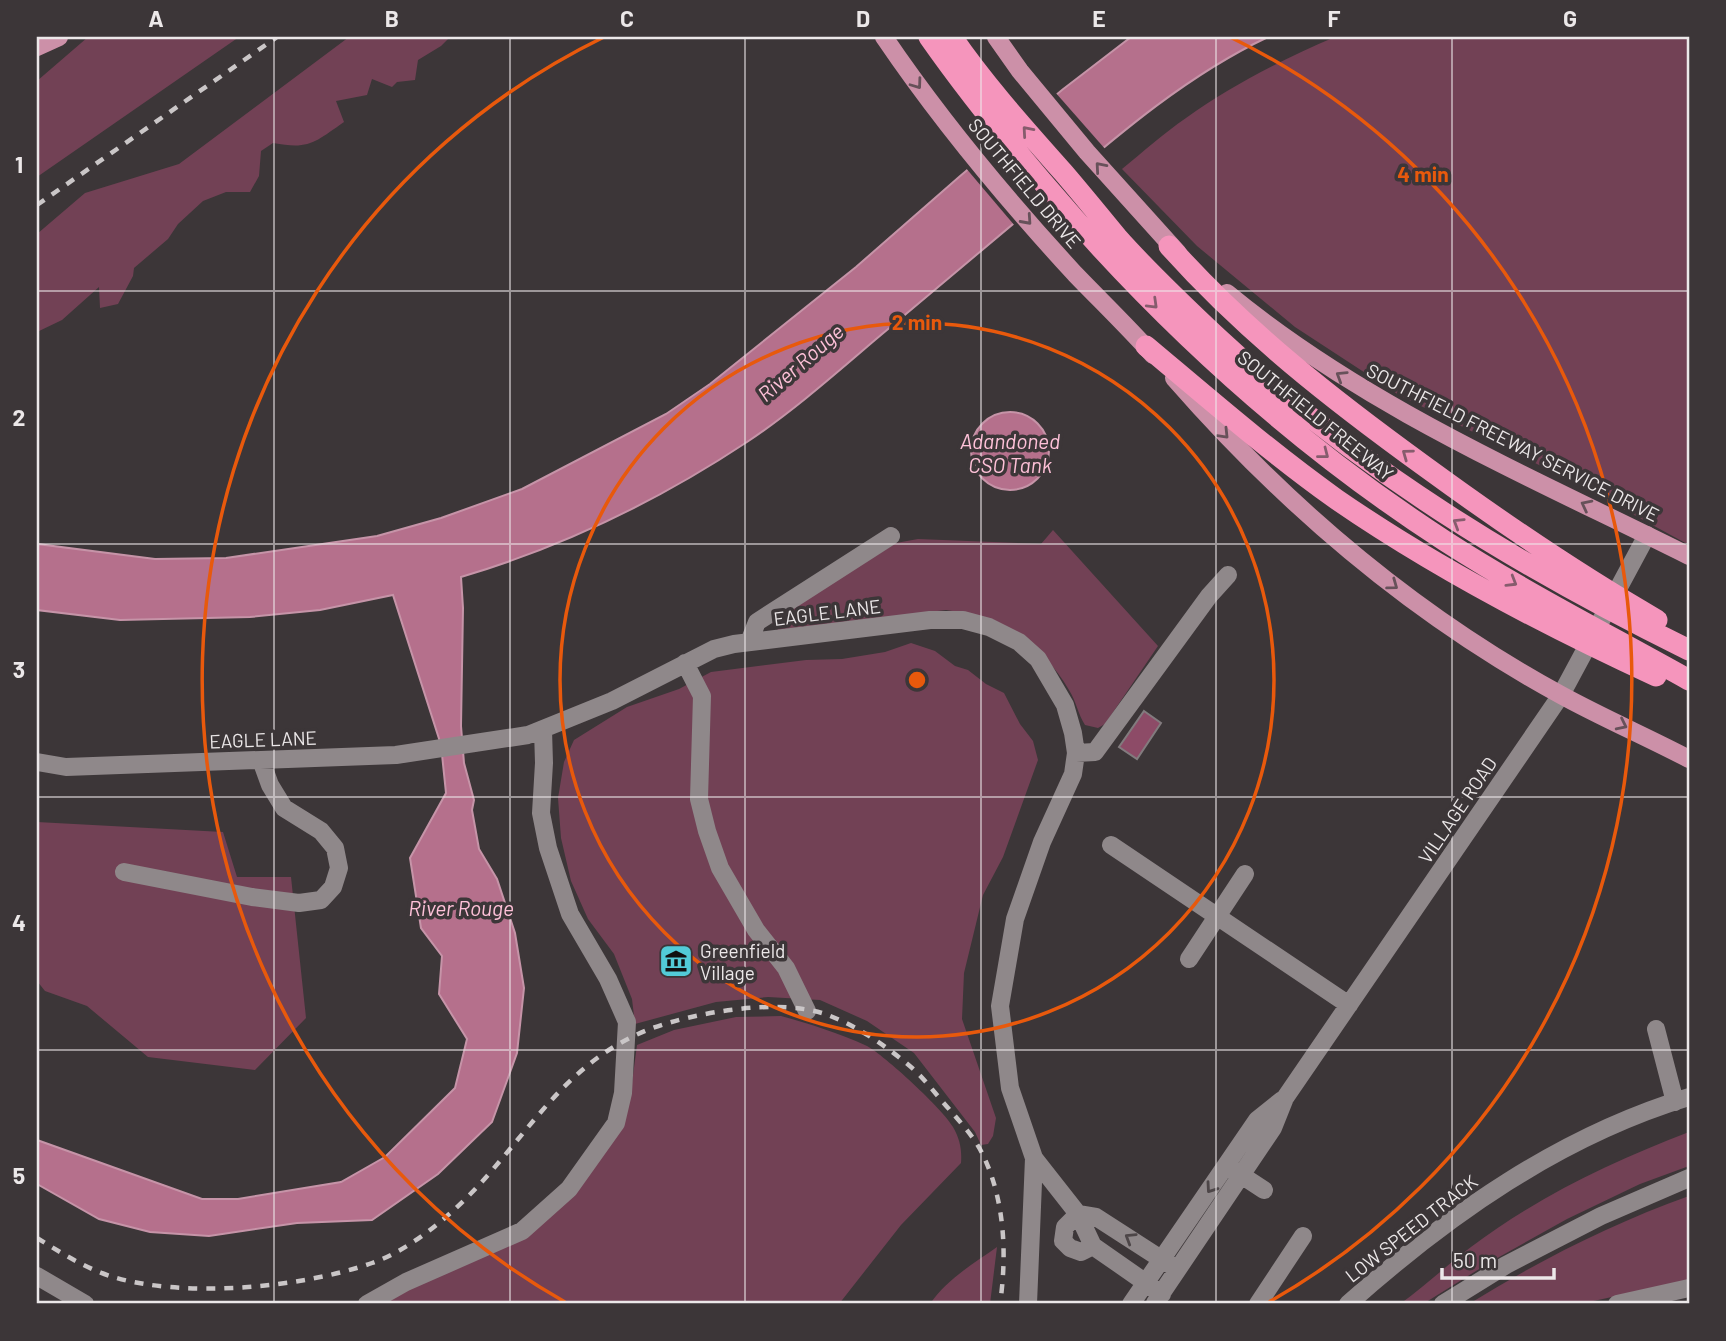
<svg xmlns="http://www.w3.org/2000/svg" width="1726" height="1341" font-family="Barlow,sans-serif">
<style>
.green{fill:#724155}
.water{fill:#b5708c;stroke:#c694a8;stroke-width:2}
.pier{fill:#3c3638}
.building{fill:#8d4b67;stroke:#827b7e;stroke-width:2}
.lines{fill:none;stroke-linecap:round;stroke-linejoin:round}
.minor{stroke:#8f888a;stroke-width:18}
.major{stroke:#cc90a8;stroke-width:18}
.highway{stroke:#f595bc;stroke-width:21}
.rail{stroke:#cac6c7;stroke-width:4.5;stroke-dasharray:9 9;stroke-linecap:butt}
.oneway{stroke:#67515a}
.oneway2{stroke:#865c6d}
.oneway3{stroke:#4d4648}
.grid{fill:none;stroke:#ece8e9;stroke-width:2;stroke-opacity:0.55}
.ring{fill:none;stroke:#e8590c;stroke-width:3.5}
.labels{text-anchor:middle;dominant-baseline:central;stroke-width:7;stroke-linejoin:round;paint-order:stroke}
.street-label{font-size:19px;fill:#ece8e9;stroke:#3c3638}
.poi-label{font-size:19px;fill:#ece8e9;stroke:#3c3638;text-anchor:start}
.water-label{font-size:21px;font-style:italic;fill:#fec1d8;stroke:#3c3638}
.centre{fill:#e8590c;stroke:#3c3638;stroke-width:3.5}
.ring-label{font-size:21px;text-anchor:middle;font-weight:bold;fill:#e8590c;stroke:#3c3638;stroke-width:7;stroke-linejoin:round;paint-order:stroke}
.neatline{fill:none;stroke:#ece8e9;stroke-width:2.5}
.grid-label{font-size:23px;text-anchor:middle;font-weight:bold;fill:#ece8e9}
</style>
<rect width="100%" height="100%" fill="#3c3638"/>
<path class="green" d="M88,37h151l-202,140v-96z
M349,37h101l-9,9 -23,14 -3,20 -18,2 -5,5 -20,-8 -5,16 -31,6 8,21c-29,20 -34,28 -71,21l-12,8 -2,25 -9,16h-24l-23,9 -25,23 -10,15 -34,29 -1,8 -15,28 -18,4 -1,-21 -37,33 -25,12v-98l48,-41 94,-29z
M1335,37h354v508l-106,-58 -184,-92 -104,-68 -98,-81 -75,-77c21,-17 42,-36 64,-51 46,-33 97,-59 149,-81z
M1053,530l105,116 -53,78 -7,4 -13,-3c-7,-11 -9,-24 -16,-35 -26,-45 -71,-74 -123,-80l-168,20 -7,-8 125,-79 22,-4 123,5z
M911,643l24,8 20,15 13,4 18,14 18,9 16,31 13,17 5,19 -35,97 -20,38 -19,78 -2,46 34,99 -3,18 -5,8 -7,1 -6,-13 -61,-79 -47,-32 -47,-21 -52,-3 -52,5 -81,22 -3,-25 -18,-45 -26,-35 -17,-38 -10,-43 -3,-40 6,-36 10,-22 53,-33 52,-18 32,-17 95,-12 36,-1 43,-7z
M37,822l186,10 14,45h54l15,141 -51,52 -107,-13 -61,-51 -42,-15 -8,-10z
M781,1016c29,8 58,17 86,30 17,9 77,64 86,81 7,12 9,23 8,36l-60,62 -62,79h-462l175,-93 78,-113 7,-53 37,-15 62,-13z
M1689,1132v34l-49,18 -73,35 -75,42 -69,43h-23c24,-17 47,-39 71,-57 66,-50 142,-86 218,-115z
M1689,1196v84l-109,24h-111c69,-43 144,-81 220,-108z
M997,1247l-7,57h-60c17,-25 43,-40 67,-57z"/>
<path class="water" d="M1131,37h137c-91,43 -167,113 -243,177 -50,42 -100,84 -150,126 -41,35 -83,72 -128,102 -89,59 -185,105 -286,135l2,31 -2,118 3,37 10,37 -2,10 7,39 18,30 18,54 9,55 -7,65 -25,69 -54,52 -66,46 -75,3 -88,13 -59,-4 -51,-13 -62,-35v-44l165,59h36l103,-17 44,-25 70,-69 12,-49 -28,-45 3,-38 -21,-28 -11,-70 36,-65 -5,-48 -48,-150 -73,15 -70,7 -130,3 -83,-10v-66l118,15 71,-1 151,-22 64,-18 81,-29 144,-75 44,-30 146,-117 103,-90 103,-87z
M971 451a39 39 0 1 1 78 0a39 39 0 1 1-78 0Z"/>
<path class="pier" d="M1055,92l51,58 -91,76 -50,-59z"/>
<path class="building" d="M1144,711l17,12 -24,36 -18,-12z"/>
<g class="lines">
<path class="minor" d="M749,642l8,-20 134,-86
M685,663l17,33 -3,103 8,32 13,37 36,62 30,38 21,43
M1076,753l19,-1 114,-156 19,-21
M37,762l29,5 330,-12 132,-20 84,-34 102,-52 20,-5 196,-24h33l26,7 30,15 19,17 27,46 8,28 3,20 -3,21 -31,68 -27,77 -15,87 10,82 24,70 44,56 15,32 69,48
M1111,845l238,160
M124,872l128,25 47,6 22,-3 12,-13 6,-19 -4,-20 -14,-17 -37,-23 -14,-23 -9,-25
M1189,959l56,-85
M1656,1029l19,73
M1235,1171l29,19
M1078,1214l18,3 76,49
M1078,1214l-13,13 -2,14 7,7 11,4 12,-6
M37,1276l48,28
M1155,1303l118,-175 12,-30 276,-403 86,-160
M367,1304l39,-22 116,-51 47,-42 47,-66 7,-30 4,-71 -19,-43 -38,-65 -22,-66 -7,-35 3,-50 -1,-33
M1028,1304l6,-146
M1131,1304l126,-184 25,-20
M1258,1304l45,-68
M1348,1304c100,-89 212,-168 341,-207
M1443,1304l63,-39 95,-49 88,-38
M1617,1304l72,-16"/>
<path class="major" d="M884,37c57,84 122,162 191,237 26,27 53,53 78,81
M996,37l24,34 67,81 91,101
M37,47l22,-10
M1227,293c138,114 304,184 462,263
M1174,378c110,126 240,237 387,317 42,23 86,42 128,64"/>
<path class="highway" d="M929,37c35,50 72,96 111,142 118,140 251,262 405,362 79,51 162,93 244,139
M952,37c33,48 72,91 111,135 18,21 36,43 54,65 31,35 67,69 101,101 141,131 300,228 471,312
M1169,246c78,87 164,154 258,222 74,54 150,106 230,152
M1146,346c62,52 124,106 190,153 100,69 209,126 320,177"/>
<path class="rail" d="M37,205l240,-168
M37,1238c23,14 46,29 73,38 72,23 191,12 262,-13 40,-14 79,-48 107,-78 55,-60 91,-125 171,-156 46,-17 128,-31 175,-15 31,11 61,32 86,53 14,12 26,29 38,42 12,14 26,29 34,46 22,46 24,100 17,149"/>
</g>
<defs><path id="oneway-chevron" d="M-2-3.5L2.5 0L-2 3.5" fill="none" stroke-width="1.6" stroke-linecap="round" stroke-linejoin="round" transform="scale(1.75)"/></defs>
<g class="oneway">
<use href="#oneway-chevron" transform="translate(917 84) rotate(54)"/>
<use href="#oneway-chevron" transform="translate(1100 167) rotate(-131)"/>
<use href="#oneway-chevron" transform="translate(1027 220) rotate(48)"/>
<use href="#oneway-chevron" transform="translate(1341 376) rotate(-148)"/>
<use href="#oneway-chevron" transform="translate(1224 434) rotate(46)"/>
<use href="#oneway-chevron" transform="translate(1586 505) rotate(-153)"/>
<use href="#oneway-chevron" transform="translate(1393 585) rotate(36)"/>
<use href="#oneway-chevron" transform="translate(1622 725) rotate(26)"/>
</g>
<g class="oneway2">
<use href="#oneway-chevron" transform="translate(1027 131) rotate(-131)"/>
<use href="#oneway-chevron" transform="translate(1153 304) rotate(44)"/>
<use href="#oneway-chevron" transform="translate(1324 454) rotate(38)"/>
<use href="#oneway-chevron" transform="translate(1407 454) rotate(-144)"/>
<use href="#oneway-chevron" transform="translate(1458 523) rotate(-148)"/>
<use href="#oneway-chevron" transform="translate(1512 582) rotate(31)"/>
</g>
<g class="oneway3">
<use href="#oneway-chevron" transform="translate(1211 1188) rotate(125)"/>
<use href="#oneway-chevron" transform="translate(1130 1238) rotate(-148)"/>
</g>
<path class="grid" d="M274,37v1267M510,37v1267M745,37v1267M981,37v1267M1216,37v1267M1452,37v1267M37,291h1652M37,544h1652M37,797h1652M37,1050h1652"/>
<g class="ring">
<circle cx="917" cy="680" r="357"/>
<path d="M565 1302A715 715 0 0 1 604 37M1230 37A715 715 0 0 1 1269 1302"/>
</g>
<defs>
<g id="museum-square" transform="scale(1.75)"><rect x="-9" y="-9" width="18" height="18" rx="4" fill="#52cbd7" stroke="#3c3638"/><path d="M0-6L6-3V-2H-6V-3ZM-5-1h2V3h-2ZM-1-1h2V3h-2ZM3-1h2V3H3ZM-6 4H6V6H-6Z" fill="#111"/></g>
</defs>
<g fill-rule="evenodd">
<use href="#museum-square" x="676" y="961"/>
</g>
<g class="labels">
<g class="street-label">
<text transform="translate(1025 183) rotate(50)">SOUTHFIELD DRIVE</text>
<text transform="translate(1316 415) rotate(39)">SOUTHFIELD FREEWAY</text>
<text transform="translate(1513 442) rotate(27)">SOUTHFIELD FREEWAY SERVICE DRIVE</text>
<text transform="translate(827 612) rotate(-7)">EAGLE LANE</text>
<text transform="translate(263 739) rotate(-2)">EAGLE LANE</text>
<text transform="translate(1457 810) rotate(-56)">VILLAGE ROAD</text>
<text transform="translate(1411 1228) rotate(-38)">LOW SPEED TRACK</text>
</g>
<g class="poi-label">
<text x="700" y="950">Greenfield<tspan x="700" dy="22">Village</tspan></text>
</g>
<g class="water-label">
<text transform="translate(800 362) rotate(-41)">River Rouge</text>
<text x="1010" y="440">Adandoned<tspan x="1010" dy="24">CSO Tank</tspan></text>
<text x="461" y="907">River Rouge</text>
</g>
</g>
<circle cx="917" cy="680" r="10" class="centre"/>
<g class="ring-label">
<text x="1423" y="182">4 min</text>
<text x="917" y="330">2 min</text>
</g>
<rect width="1726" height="1341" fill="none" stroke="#3c3638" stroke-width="77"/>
<path d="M1442 1268v10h112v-10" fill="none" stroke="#ece8e9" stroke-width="3.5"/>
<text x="1453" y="1268" font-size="21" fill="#ece8e9" stroke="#3c3638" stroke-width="5" paint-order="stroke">50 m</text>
<rect x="38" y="38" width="1650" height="1264" class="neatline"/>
<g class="grid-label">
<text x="156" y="27">A</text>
<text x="392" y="27">B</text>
<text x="627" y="27">C</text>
<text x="863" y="27">D</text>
<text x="1099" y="27">E</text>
<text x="1334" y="27">F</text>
<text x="1570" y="27">G</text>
<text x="19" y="173">1</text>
<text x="19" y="426">2</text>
<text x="19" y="678">3</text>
<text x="19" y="931">4</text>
<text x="19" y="1184">5</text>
</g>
</svg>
